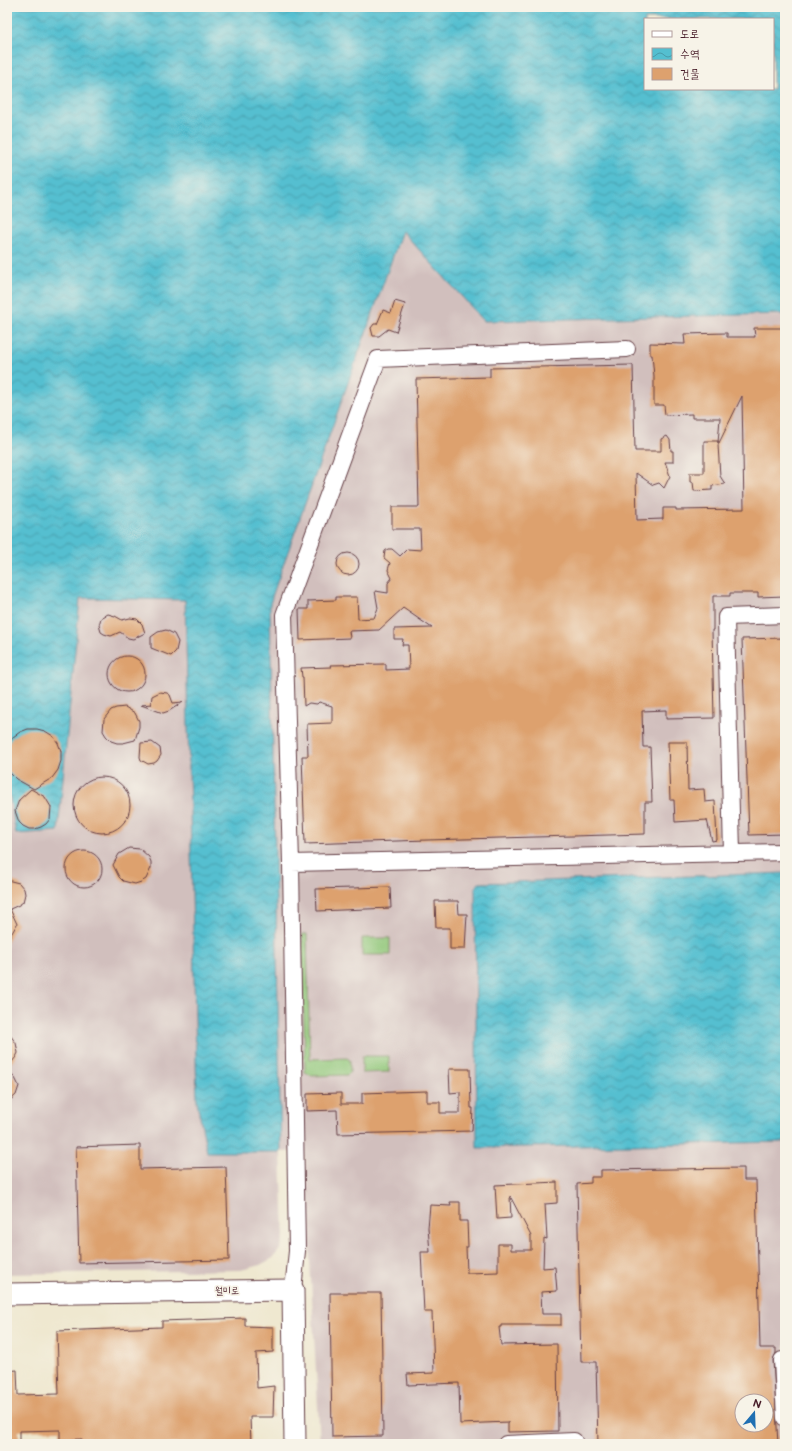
<svg xmlns="http://www.w3.org/2000/svg" width="792" height="1451" font-family="'Balsamiq Sans','Poor Story',sans-serif">
<style>
.industrial{fill:#d1bfbd;fill-rule:evenodd}
.garden{fill:#91c77a;stroke:#6e7352}
.water{fill:url(#water-waves);stroke:#4f6f7e;fill-rule:evenodd}
.building{fill:#dda16e;fill-rule:evenodd}
.lines{fill:none;stroke-linecap:round;stroke-linejoin:round}
.minor-casing{stroke:#633d44;stroke-width:18}
.major-casing{stroke:#633d44;stroke-width:23}
.minor{stroke:#fff;stroke-width:16}
.major{stroke:#fff;stroke-width:21}
.labels{text-anchor:middle;dominant-baseline:central;stroke-width:3.5;stroke-linejoin:round;paint-order:stroke}
.street-label{font-size:10px;fill:#4a1f2b;stroke:#f7f3e8}
</style>
<defs>
<pattern id="water-waves" width="16" height="10" patternUnits="userSpaceOnUse"><rect width="16" height="10" fill="#54bfd0"/><path d="M0 5q4-4 8 0t8 0" fill="none" stroke="#489ba9"/></pattern>
</defs>
<rect width="100%" height="100%" fill="#f7f3e8"/>
<filter id="ink" filterUnits="userSpaceOnUse"><feTurbulence type="fractalNoise" baseFrequency=".025" numOctaves="2"/><feDisplacementMap in="SourceGraphic" scale="8" xChannelSelector="R" yChannelSelector="G"/><feConvolveMatrix kernelMatrix="1 2 1 2 8 2 1 2 1" color-interpolation-filters="sRGB"/></filter>
<filter id="wash" filterUnits="userSpaceOnUse"><feTurbulence type="fractalNoise" baseFrequency=".012" numOctaves="4" result="noise"/><feDisplacementMap in="SourceGraphic" scale="16" xChannelSelector="R" yChannelSelector="G"/><feGaussianBlur stdDeviation="0.9" result="paint"/><feColorMatrix in="noise" values="0 0 0 0 0 0 0 0 0 0 0 0 0 0 0 0 0 1.4 0 .05"/><feComposite in="paint" operator="in"/></filter>
<g filter="url(#wash)">
<rect width="100%" height="100%" fill="#efe8d0"/>
<path class="industrial" d="M403,230l81,91 301,-7v559l-306,10 -4,4 2,261 308,-6v302h-465l-16,-293 -23,1 3,84 -3,12 -8,10 -13,7 -19,5 -234,4v-494l9,54 42,-3 22,-233 105,2 12,502 10,50h74l-11,-548 3,-10zM742,1401h24v24h-24z"/>
<path class="garden" d="M302,934h5l3,125 37,-1 3,2v12l-3,3 -35,1 -7,-4z
M362,938h28v17h-28z
M362,1056h27v16l-27,1z"/>
<path class="water" d="M7,7h778v307l-301,7 -82,-90 -129,363 -3,10 11,548h-74l-10,-50 -12,-502 -105,-2 -22,233 -42,3 -9,-54zM645,19h128v70h-128z
M785,873v269l-308,6 -2,-261 4,-4z"/>
<g id="blocks">
<path class="building" d="M395,301l10,3 -9,28 -8,-3 -9,7h-6l-2,-8 3,-4h3l6,-14 8,3z
M754,328h31v268l-27,1v-4h-28v3h-17v34h-1l2,88 -48,1v-9l-24,1 1,36h7l2,55h-7v32l-218,6 -122,4 -3,-88h6l-1,-32 25,-1v-17l-13,-4 -2,2 -8,-1 -5,3 -1,-29h-1l-1,-9 30,-1 -1,-2 56,-1v6l23,-1 -1,-24h-6l1,-6h-9v-10l38,-1 -29,-20 -24,22 -30,1 1,7 -50,2 -1,-31h9v-8l28,-1v-3h21l1,22 16,-1 4,-10 -3,-17 13,2v-10l4,-5 -4,-8 2,-7 -6,-5 1,-7 3,-2h4l8,7 7,-7 14,1 -1,-21h-28v-22h27l-3,-128 74,-2v-9l143,-3 2,86h26v-12l6,-3 3,4 1,11h2v11h-8l5,14 -6,12 -5,-5 -6,2 -17,-12 1,47 26,-1v-11h13v2l68,-1 -2,-113 -24,49 2,31 5,8 -13,2v4l-18,1 -1,-9h-3v-9h14v-32h14v2l2,-25h-28v-4l-27,1 -1,-10h-10v-29l-2,-21h-2v-12l35,1 -1,-10 43,-1v4h28z
M337 564a11 11 0 1 1 22 0a11 11 0 1 1-22 0Z
M108,614l7,2 7,4 8,-2 7,1 5,5 3,9 -12,6 -5,-1 -8,-6 -9,4 -7,-2 -3,-2 -2,-7 2,-7z
M166,630l8,4 4,8 -2,9 -5,5 -20,-8v-11l7,-5z
M785,638v196l-36,1 -7,-196z
M109 674a18 18 0 1 1 36 0a18 18 0 1 1-36 0Z
M160,692l7,1 3,2 3,8 10,-1 -14,9 -6,2 -22,-8 11,-1h-1l1,-8z
M125,707l10,6 4,8v6l-4,13 -12,3h-6l-6,-2 -5,-5 -3,-5 1,-12 7,-9 5,-2z
M28,729h9l8,2 8,5 5,7 3,8v10l-3,9 -6,8 -18,11 -18,-10 -7,-7 -2,-6 1,-22 5,-7 7,-5z
M152,742l8,6 1,7 -4,6 -3,2 -6,1 -7,-4 -1,-3 1,-14z
M668,742h19l1,48 16,-1 1,13 10,-1 2,39 -5,1 -5,-21 -32,2 -1,-22h-4z
M74 805a28 28 0 1 1 56 0a28 28 0 1 1-56 0Z
M31,789l14,8 6,10 -1,12 -4,5 -5,3 -6,2h-6l-6,-3 -4,-4 -4,-11 4,-11z
M129,848l11,1 9,8 2,5v6l-5,11 -5,3 -6,2 -12,-3 -4,-4 -6,-12 6,-11z
M66 869a18 18 0 1 1 36 0a18 18 0 1 1-36 0Z
M7,880l12,3 5,6 1,5 -2,8 -4,3 -9,4 7,15 -10,18z
M390,887l1,21 -74,3 -1,-22z
M435,901h23l1,13h8l-2,35h-15v-21h-14z
M7,1031l9,12 2,10 -2,4 -9,11z
M449,1069h21l1,39h2l-1,23 -134,3 -1,-24 -30,1v-17l34,-1v11h21v-11l65,-2v11h13v11h20v-21l-10,1z
M7,1071l8,7 4,8 -3,9 -9,8z
M140,1145v24l86,-2 3,93 -150,3 -3,-116z
M744,1168v12h12l4,168h16v5l-3,7 5,84h-180l-2,-82h-15l-4,-178 14,-1v-6h10v-7zM742,1401h24v24h-24z
M557,1182v21l-12,1 2,35 -3,-1 -1,30 12,-1 2,24 -16,1 1,22h19v11h-60v2h-2l2,18 56,-1 1,87 -50,1v-10l-48,2 -1,-41 -51,2 -1,-11 27,-1 -2,-61h-8l-3,-60h9l-2,-24 2,-23 21,1 -1,-4h10v19h7l1,26h-2l1,26 31,-1v-28h13v6h20v-14l-21,-40 1,22 -14,1 -2,-34z
M330,1293h51l2,143 -51,1z
M245,1318v8l28,1v25l-17,1 1,35 17,-2 -1,31h-23l1,27h-169v-5l-22,1v-10l-41,1v12l-12,-1v-71l10,-1 1,25 41,-1 -2,-63 105,-4v-6z"/>
</g>
</g>
<g filter="url(#ink)">
<use href="#blocks" fill-opacity="0" stroke="#633d44" stroke-width="1"/>
<g class="lines">
<g class="minor-casing">
<path id="minor" d="M732,853l-6,-236 59,-2
M291,863l494,-11
M293,1290l4,-39 -6,-388 -7,-248 94,-256 249,-10
M782,1360l3,58
M506,1444l68,-3"/>
</g>
<g class="major-casing">
<path id="major" d="M7,1294l286,-4 2,154"/>
</g>
<use href="#minor" class="minor"/>
<use href="#major" class="major"/>
</g>
</g>
<g class="labels">
<g class="street-label">
<text transform="translate(227 1291) rotate(-1)">월미로</text>
</g>
</g>
<rect width="792" height="1451" fill="none" stroke="#f7f3e8" stroke-width="24"/>
<rect x="644" y="18" width="130" height="72" fill="#f7f3e8" stroke="#b29e9c"/>
<rect x="652" y="31" width="20" height="6" fill="#ffffff" stroke="#b29e9c"/>
<text x="680" y="38" font-size="12" fill="#4a1f2b">도로</text>
<rect x="652" y="48" width="20" height="12" fill="url(#water-waves)" stroke="#b29e9c"/>
<text x="680" y="58" font-size="12" fill="#4a1f2b">수역</text>
<rect x="652" y="68" width="20" height="12" fill="#dda16e" stroke="#b29e9c"/>
<text x="680" y="78" font-size="12" fill="#4a1f2b">건물</text>
<g transform="translate(754 1413) rotate(19)"><circle r="19" fill="#f7f3e8" stroke="#b29e9c"/>
<path d="M0-3L7 15L0 10L-7 15Z" fill="#1f6fb2"/>
<text y="-6" font-size="11" font-weight="bold" text-anchor="middle" fill="#4a1f2b">N</text>
</g>
</svg>
